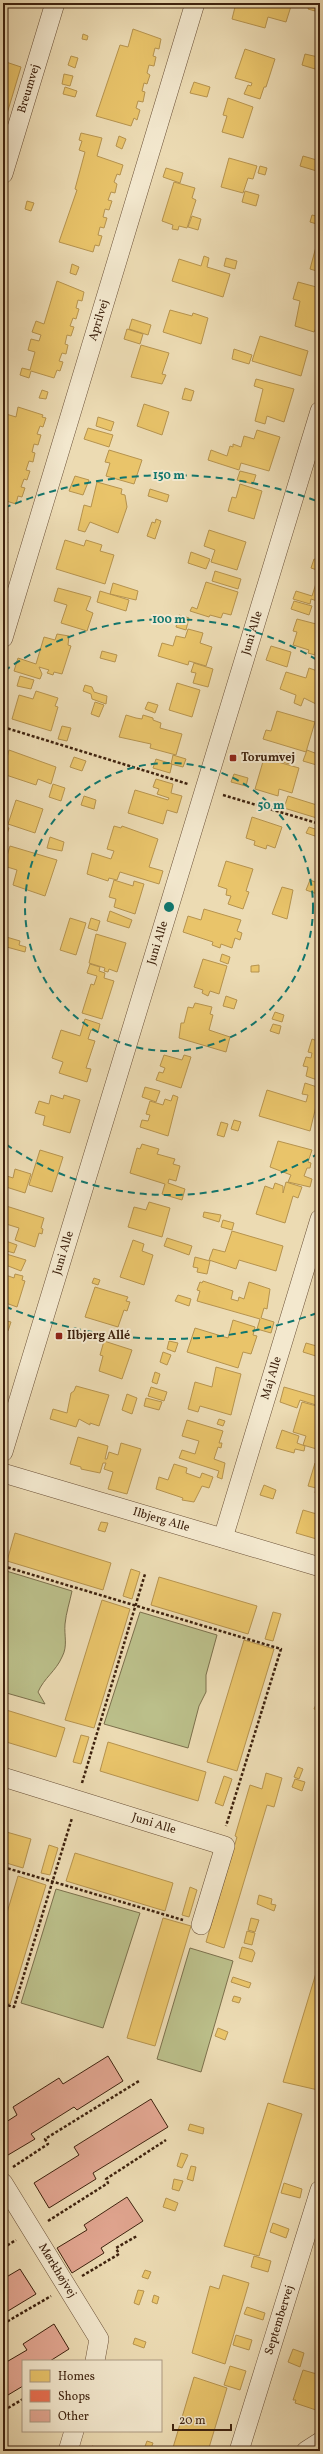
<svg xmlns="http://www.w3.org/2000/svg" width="323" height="2454" font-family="Vollkorn,serif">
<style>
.green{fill:#bbbf8a;stroke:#7c704c}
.homes{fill:#e9c46a;stroke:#b6934e}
.shops{fill:#e76f51;stroke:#b4583d}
.building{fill:#e2a691;stroke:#3e220e}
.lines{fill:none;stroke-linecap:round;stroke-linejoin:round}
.minor-casing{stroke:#6a5037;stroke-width:20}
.path{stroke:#3e220e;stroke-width:2.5;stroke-dasharray:3 2;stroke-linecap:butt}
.minor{stroke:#f3e8ce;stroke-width:19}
.ring{fill:none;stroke:#0f766e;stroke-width:2;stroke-dasharray:7 5}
.poi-dot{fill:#8f2418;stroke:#f3e8ce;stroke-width:1.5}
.labels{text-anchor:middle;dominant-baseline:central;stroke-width:4;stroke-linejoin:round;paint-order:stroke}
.street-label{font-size:12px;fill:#3e220e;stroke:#f3e8ce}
.poi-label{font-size:12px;font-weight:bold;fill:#3e220e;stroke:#f3e8ce;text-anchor:start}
.centre{fill:#0f766e;stroke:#f3e8ce;stroke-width:2}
.ring-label{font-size:12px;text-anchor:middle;font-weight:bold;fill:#0f766e;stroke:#f3e8ce;stroke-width:4;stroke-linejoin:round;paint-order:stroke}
</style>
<rect width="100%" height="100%" fill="#ecdbb3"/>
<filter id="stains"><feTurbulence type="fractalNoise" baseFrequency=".005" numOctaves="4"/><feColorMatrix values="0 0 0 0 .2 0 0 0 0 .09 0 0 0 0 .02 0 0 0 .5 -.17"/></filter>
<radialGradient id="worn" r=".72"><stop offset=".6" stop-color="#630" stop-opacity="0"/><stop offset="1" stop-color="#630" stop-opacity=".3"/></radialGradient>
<path class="green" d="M3,1570l69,21c-2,10 -6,22 -7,33 -1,12 3,22 -3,33 -6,14 -18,21 -24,35l7,12 -42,-12z
M140,1612l77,23 -11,40v17l-7,14 -11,42 -84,-24z
M56,1889l84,24 -37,115 -82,-25z
M190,1948l43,13 -32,111 -44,-13z"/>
<path class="homes" d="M236,3h56l-6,19 -18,-5 -3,11 -33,-9z
M310,3h7l-2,8 -7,-2z
M133,29l28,10 -2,10 -4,-1 -2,8 3,1 -2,9 -5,-1 -2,8 3,2 -3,9 -3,-1 -2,8 3,1 -2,10 -5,-1 -2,7 4,2 -3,10 -3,-2 -3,8 -35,-10 24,-71 8,2z
M83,34l5,2 -1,4 -5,-1z
M245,49l30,10 -9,28h-2l-4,12 -16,-5 4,-9 3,1 1,-3 -17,-5z
M305,54l13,3 -3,12 -13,-4z
M71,56l7,2 -3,10 -7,-3z
M3,61l18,6 -15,50 -3,-1z
M64,74l9,2 -3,10 -8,-2z
M194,82l16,5 -3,10 -17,-4z
M65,87l12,4 -2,6 -12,-3z
M228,98l25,9 -10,31 -21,-6 5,-16 -4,-1z
M81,133l21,5 -5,18 26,9 -3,10 -3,-1 -3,8 3,2 -2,9 -4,-1 -3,8 4,1 -3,9 -4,-1 -2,8 4,1 -3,10 -4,-1 -2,8 4,1 -3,10 -4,-1 -2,7 -34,-10 18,-52 -2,-1 10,-37 -6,-2 3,-9 -3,-1z
M119,136l7,3 -4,10 -6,-3z
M303,156l17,5v11l-20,-6z
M229,158l28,8 -4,13 -5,-1 -5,15 -22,-6z
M260,166l7,2 -2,7 -7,-2z
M166,168l17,5 -3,10 -17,-6z
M174,182l21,6 -3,10 4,2 -9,28 -8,-2 -1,4 -6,-1 1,-4 -11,-4z
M245,191l14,4 -3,11 -14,-4z
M27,201l7,2 -3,8 -6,-2z
M312,215l8,2v8l-10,-3z
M192,216l9,3 -3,11 -10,-3z
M320,232v40l-10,-3z
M204,256l5,2 -2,9 23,7 -7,23 -51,-16 7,-22 22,7z
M226,258l11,3 -2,8 -11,-3z
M72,264l7,3 -3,8 -6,-2z
M57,281l27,11 -2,9 -4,-1 -2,8 3,1 -3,10 -3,-1 -3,8 4,1 -3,9 -4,-1 -2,9 3,1 -2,9 -4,-1 -3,8 4,1 -3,9 -3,-1 -3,8 -23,-7 -2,7 -9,-3 2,-7 8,2 5,-18 -7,-2 3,-11 8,2 2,-6 -9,-3 4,-11 8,3z
M298,282l22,6v32l-6,12 -19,-6 5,-25 -7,-2z
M170,310l22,6 1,-3 15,5 -7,26 -38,-12z
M132,319l19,6 -3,10 -19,-6z
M127,329l16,5 -3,10 -16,-5z
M260,336l48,15 -7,25 -49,-15z
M141,345l28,8 -7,21 4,1 -4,9 -31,-7z
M234,349l18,6 -3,9 -17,-5z
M256,379l38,10 -10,33 -17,-6 -2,8 -10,-3 8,-32 -9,-3z
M185,388l9,3 -3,10 -9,-2z
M42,390l6,2 -2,7 -7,-1z
M144,404l25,8 -7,23 -25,-9z
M18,407l25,8 -1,2 4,1 -3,9 -3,-1 -3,8 4,1 -3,10 -4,-1 -2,8 3,1 -2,9 -4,-1 -3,9 4,1 -3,9 -3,-1 -3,8 4,1 -3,9 -4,-1 -2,8 -13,-4v-73l3,-13 10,3z
M98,417l16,5 -3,9 -15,-5z
M88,428l25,7 -4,12 -25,-8z
M257,430l23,7 -11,34 -28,-8 -2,7 -31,-10 3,-10 16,6 3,-10 3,1v-3l8,3 3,-11 10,3z
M109,450l33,10 -8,24 -28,-8 4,-13 -5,-1z
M240,471l16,4 -3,9 -16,-4z
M75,476l14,4 -6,15 -14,-4z
M97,482l25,7 -1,5 4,1 2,12 -9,26 -28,-11 -5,10 -7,-2 6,-25 7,2z
M240,484l22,7 -8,28 -26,-8 4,-14 4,1z
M150,489l19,6 -2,7 -19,-6z
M156,519l5,2 -6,18 -8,-3 5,-14 3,1z
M3,521l5,1 -3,8h-2z
M209,530l37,12 -9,28 -26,-8 4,-12 -11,-4z
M65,540l19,6 2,-6 16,5 -2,6 14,4 -9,29 -49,-15z
M191,552l19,7 -4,10 -18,-6z
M314,559l6,2v10l-9,-3z
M215,571l26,8 -3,10 -26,-8z
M320,571v31l-9,-3 -1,5 -17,-5 3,-8 16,5z
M3,572l3,1 -2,8h-1z
M206,582l32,10 -7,23 -8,-2 -2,5 -11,-3 -1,2 -19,-6 2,-4 5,2z
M113,583l25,8 -2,9 -26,-6z
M58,588l33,9 -5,13 7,3 -6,18 -26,-8 6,-18 -13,-4z
M100,591l29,9 -3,11 -29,-9z
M294,601l18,5 -3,9 -18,-6z
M179,615l10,3 -3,12 -10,-3z
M297,619l23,6v28l-5,-1v3l-7,-2 1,-3 -16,-5 4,-13 -4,-1z
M188,629l15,4 -3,10 12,4 -6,19 -17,-5 -1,4 -30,-9 4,-13 11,3 3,-10 9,2z
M57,634l12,2 -1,9 3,1 -9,28 -8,-2 -1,3 -6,-2 2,-3 -10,-3 3,7 -2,5 -26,-8 4,-13 18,6 8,-27 11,3z
M271,646l20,6 -4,15 -21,-7z
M102,651l15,4 -2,7 -15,-4z
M194,663l19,6 -5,18 -15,-4 3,-10 -5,-1z
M309,668l11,4v34l-16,-8 -3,8 -7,-3 2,-8 -16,-6 6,-17 20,6z
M20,676l14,4 -3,9 -14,-3z
M177,683l23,7 -8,27 -23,-7z
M85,685l7,2 2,5 13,4 -1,8 -14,-5 -1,-5 -8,-3z
M36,691l22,7 -3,8 3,1 -7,24 -39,-12 7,-24 14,4z
M95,702l9,3 -5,12 -8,-3z
M148,702l10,3 -3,8 -10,-4z
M277,711l38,11 -9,30 -43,-13 3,-9 5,1z
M126,715l10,3 6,1 1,-4 10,3v2l8,3 -1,5 22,6 -6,21 -26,-7 1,-4 -32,-7z
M62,726l9,2 -4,13 -9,-2z
M9,750l47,17 -5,17 -13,-5 -2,6 -33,-11z
M307,750l13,5v11l-17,-5z
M278,753l13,4 -2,7 -13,-4z
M173,755l13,4 -3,8 -12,-3z
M74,757l12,4 -4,10 -12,-4z
M264,758l35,10 -7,25 -13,-4 -1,7 -23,-7z
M156,759l16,5 -2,9 -17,-5z
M234,774l14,4 -2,8 -15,-4z
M156,779l17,5 -2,9 11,3 -5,17 -10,-3 -4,14 -35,-11 7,-23 33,10 1,-2 -12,-4 2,-5 -6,-2z
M53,784l12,4 -4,13 -12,-4z
M84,796l12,4 -2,9 -13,-4z
M288,796l32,10v13l-36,-11z
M16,800l27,9 -8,24 -27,-9z
M252,817l30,10 -7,21 -8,-3 -1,4 -12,-4 1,-4 -9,-3z
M3,826l6,2 -3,9 -3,-1z
M114,826l7,2 1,-2 36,13 -9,28 14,4 -4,13 -39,-12 -3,8 -8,-2 -1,3 -21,-7 5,-21 19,6 3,-8 -7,-2z
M309,827l9,3 -3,6 -9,-3z
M50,837l14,5 -2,9 -15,-3z
M10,846l47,14 -12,36 -32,-11 4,-15 -13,-4z
M226,861l27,8 -7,22 3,1 -6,17 -15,-5 3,-8 -5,-1 1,-6 -9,-3z
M114,880l19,6 1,-5 10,3 -9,30 -21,-7 2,-8 -7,-2z
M310,880l10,4 -3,10 -11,-4z
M282,887l11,3 -6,29 -15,-5z
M204,909l37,11 -4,11 5,2 -2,7 -5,-2 -3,10 -11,-4 -1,4 -8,-3 1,-3 -30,-10 5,-16 13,4z
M3,910l4,1 -4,12z
M110,911l22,9 -3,8 -22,-7z
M70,918l16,5 -10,32 -16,-5z
M91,918l9,3 -3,10 -9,-3z
M96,934l30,9 -9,29 -8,-3 -1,3 -4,-1 1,-3 -16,-5z
M3,936l17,5 -1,4 7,2 -1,5 -22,-6z
M222,954l8,3 -2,7 -8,-3z
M203,959l24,7 -8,28 -9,-3 -2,5 -6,-3 1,-3 -9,-3z
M90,964l10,3 -1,4 6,2 -1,5 10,3 -12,38 -20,-6 9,-29 3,1 3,-9 -10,-3z
M259,965v7h-8v-6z
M226,996l11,4 -3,9 -11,-3z
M195,1003l17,4 -2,7 3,1 -4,15 21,7 -4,15 -47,-14 2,-15h3l4,-16 5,1z
M275,1012l9,3 -2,7 -10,-3z
M85,1019l15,5 -2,8 -7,-2 -3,9 7,2 -9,27 5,1 -4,13 -28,-9 4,-11 -11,-4 9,-28 19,6z
M273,1024l8,2 -2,8 -9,-3z
M312,1039l8,3v39l-14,-5 2,-9 -5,-1 3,-9 5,1 1,-5 -4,-1z
M164,1055l18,5 2,-5 7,2 -10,31 -25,-8 3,-8 4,1 2,-5 -5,-2z
M3,1067l4,1 -2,9h-2z
M305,1083l15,5v10h-2l-8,33 -51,-15 8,-26 39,12 2,-7 -6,-1z
M145,1087l15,4 -4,11 -14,-5z
M51,1095l12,4 1,-4 16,5 -10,33 -27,-8 2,-9 -10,-3 4,-12 10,3z
M173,1095l5,2 -10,39 -28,-9 2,-7 6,1 2,-6 -4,-1 4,-13 13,4 2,-6 6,2z
M234,1120l7,2 -3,9 -7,-2z
M221,1122l7,2 -4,13 -7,-2z
M278,1141l34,9 -4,12 3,1 -1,5h-3l-3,8 8,3 -2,8 -22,-5 3,-7 -21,-8z
M142,1144l17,5 -2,5 18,5 -2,5 7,2 -4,15 -7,-2 -1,4 17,6 -3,11 -20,-6 3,-10 -35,-11 7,-25 3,1z
M40,1150l23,7 -11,35 -23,-7z
M15,1169l16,5 -6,19 -22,-7 1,-11 9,3z
M286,1182l16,5 -4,11 -5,-2 -8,27 -29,-9 9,-28 8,3 2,-6 8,3v7z
M149,1202l21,6 -8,29 -34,-10 6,-20 12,3z
M3,1205l41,13 -3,10 2,1 -1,5 -3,-1 -4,14 -20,-7 4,-12 -16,-5z
M204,1212l17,3 -2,7 -16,-5z
M223,1220l11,3 -2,7 -11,-3z
M232,1231l51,15 -7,25 -37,-11 -3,9 -27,-9 4,-11 12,3z
M167,1238l25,8 -3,9 -25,-9z
M3,1240l14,5 -3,8 -11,-3z
M133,1240l11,4 -2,7 11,4 -9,30 -24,-8z
M3,1253l23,7 -5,11 -18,-7z
M195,1257l15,4 -3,13 -10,-2 1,-4 -5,-1z
M3,1274l11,4 1,-4 8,2 -1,4 3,1 -8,26 -14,-5z
M94,1278l6,2 -2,5 -6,-2z
M203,1281l30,10 -2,8 7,2 1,-4 5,2 5,-17 21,7 -3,20 -3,-1 -3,10 13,4 -3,11 -14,-4 3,-10 -63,-18 3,-10 -3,-1 3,-8 2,1z
M95,1287l33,10 -2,4 4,1 -3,9 -3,-1 -6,17 -33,-10z
M178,1295l13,4 -2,7 -14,-5z
M3,1320l8,2 -3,9 -5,-2z
M233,1320l22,7 -2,8 4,1 -6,18 -8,-2 -5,16 -51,-16 8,-24 33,10z
M3,1336l4,1 -3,12 3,1 -2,6 -2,-1z
M104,1341l28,9 -10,29 -23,-8 4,-15 -3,-1z
M169,1341l9,2 -3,9 -8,-3z
M306,1343l14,4 -1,10 -16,-5z
M163,1352l8,3 -4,10 -7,-3z
M216,1367l25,7 -10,41 -31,-9 -2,6 -10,-3 7,-27 17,5z
M155,1372l5,2 -3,10 -5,-2z
M76,1386l33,9 -10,31 -9,-3v2l-11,-6 -3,8 -26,-8 3,-10 14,4 4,-20 3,-2z
M151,1387l16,5 -3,9 -16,-5z
M284,1387l34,10 -2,8 -16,-5 -3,8 -17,-6z
M127,1394l10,4 -5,16 -10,-4z
M146,1398l16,4 -3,8 -15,-4z
M302,1402l18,5 -2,32h2v11l-17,-5 3,-9 -13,-4z
M219,1419l6,2 -2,5 -6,-2z
M187,1420l36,11 -4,12h3l-1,5 -3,-1 -4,12 11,4 -3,16 -5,-2 2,-6 -40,-13 3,-8 13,4 4,-13 -17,-5z
M282,1430l17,6 -2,7 8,3 -1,5 -9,-2 -1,4 -18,-5z
M78,1437l30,9 -3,13h2l2,-7 9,3 3,-12 20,6 -14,45 -19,-5 5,-17 -9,-3 2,-6h-3l-3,10 -19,-4v-2l-11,-3z
M315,1463l5,1v31l-5,-2 1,-5 -8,-2z
M174,1464l13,4 -1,5 14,5 2,-5 11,4 -4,11 -7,-2 -8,16 -12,-2 1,-2 -27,-9 3,-12 9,3z
M264,1485l12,5 -3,9 -13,-4z
M303,1510l17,5v25l-24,-7z
M101,1522l7,1 -3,9 -7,-2z
M15,1533l96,30 -8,27 -96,-29z
M131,1569l9,3 -8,27 -9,-3z
M159,1577l98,29 -9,28 -97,-29z
M102,1600l28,9 -36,119 -29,-8z
M273,1612l8,2 -8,27 -8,-2z
M244,1640l30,9 -37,122 -30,-9z
M317,1702l3,1v8l-6,-2z
M3,1709l62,19 -9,29 -53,-16z
M81,1735l8,2 -8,27 -8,-2z
M108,1742l98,30 -8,29 -98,-30z
M298,1767l5,2 -4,10 -5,-2z
M266,1773l16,5 -8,29 -7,-2 -43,143 -18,-6 31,-105 -2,-1 15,-51 12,4z
M224,1776l8,3 -9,27 -8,-3z
M295,1779l10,3 -3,9 -10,-4z
M3,1831l28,8 -8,29 -20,-6z
M49,1845l9,3 -8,27 -9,-2z
M75,1853l98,30 -8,28 -99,-30z
M18,1876l28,9 -36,119 -7,-3v-75z
M190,1887l7,3 -8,27 -7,-2z
M259,1895l13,4 -1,5 5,1 -2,6 -17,-7z
M163,1918l28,8 -36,120 -28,-8z
M251,1918l8,2 -4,12 -7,-2z
M247,1931l8,2 -3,12 -8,-2z
M242,1947l11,3 2,3 -3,9 -13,-4z
M320,1960v123l-2,7 -35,-8z
M233,1977l18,6 -2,5 -18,-6z
M234,1996l7,2 -2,5 -7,-2z
M3,2011l3,1 -3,9z
M218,2028l10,4 -3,8 -10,-4z
M268,2103l34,11 -43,142 -35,-10z
M190,2124l14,4 -1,6 -15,-4z
M181,2153l7,2 -6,13 -5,-2z
M191,2166l5,1 -3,14 -6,-2z
M174,2179l9,2 -4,10 -7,-2z
M284,2183l18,6 -2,9 -19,-5z
M166,2198l12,5 -3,8 -12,-4z
M273,2223l16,6 -3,9 -16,-6z
M254,2256l17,5 -3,11 -17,-5z
M145,2270l6,2 -3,7 -6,-2z
M223,2275l26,8 -24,81 -33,-11 18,-67 9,3z
M138,2290l6,1 -5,14 -5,-2z
M154,2295l5,2 -2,7 -5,-2z
M247,2307l18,6 -2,7 -19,-6z
M236,2335l16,5 -3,10 -16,-5z
M135,2338l11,4 -2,6 -11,-4z
M293,2349l11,4 -4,14 -12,-5z
M230,2366l16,5 -6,19 -16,-5z
M303,2370l17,5 -1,36 -24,-8 1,-3h-3z
M194,2377l33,11 -19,63h-36z
M147,2441l6,2 -3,8 -6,-2z
M92,2446l17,5h-18z"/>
<path class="shops" d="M3,3h22l-1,4 -21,-1z"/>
<path class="building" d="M108,2056l15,25 -46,29 -3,-3 -43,27 4,5 -32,19v-34l14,-9 -4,-8 46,-29 4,6z
M151,2099l17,28 -75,46 3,6 -47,29 -15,-25 45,-28 -5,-8z
M127,2197l16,24 -42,27 3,5 -32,20 -15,-25 30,-18 -3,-5z
M20,2269l16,25 -33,20v-35z
M54,2324l15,25 -19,12h-27v25l-20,12v-34l24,-14 -4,-6z"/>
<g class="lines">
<g class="minor-casing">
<g id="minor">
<path id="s1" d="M3,174l52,-171"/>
<path id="s2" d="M3,638l192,-635"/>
<path id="s3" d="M3,1452l317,-1041"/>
<path id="s4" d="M3,1473l317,94"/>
<path id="s5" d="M223,1538l97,-319"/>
<path id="s6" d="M3,1777l222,69 -24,79"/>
<path id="s7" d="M3,2183l96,156 -4,22"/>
<path d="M68,2451l6,-20"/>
<path id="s8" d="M239,2451l81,-261"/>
<path d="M306,2451l14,-9"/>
</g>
</g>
<path class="path" d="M3,727l185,57
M223,795l97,29
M3,1566l278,83 -55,177
M82,1783l63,-209
M3,1867l180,53
M3,2004l11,3 58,-189
M13,2167l35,-23 -3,-5 94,-58
M48,2221l60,-38 -2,-4 60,-39
M3,2248l13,-8
M82,2276l37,-22 -3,-6 21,-12
M3,2324l48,-28
M8,2408l15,-9"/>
<use href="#minor" class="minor"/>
</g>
<g class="ring">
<circle cx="169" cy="907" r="144"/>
<path d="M319 1153A288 288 0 0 1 4 1143M4 671A288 288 0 0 1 319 661"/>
<path d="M317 1313A432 432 0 0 1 4 1306M4 508A432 432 0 0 1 317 501"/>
</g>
<g class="poi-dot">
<rect x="229" y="754" width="8" height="8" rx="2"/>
<rect x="55" y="1332" width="8" height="8" rx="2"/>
</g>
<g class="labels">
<g class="street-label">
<text stroke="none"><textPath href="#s1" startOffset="89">Breumvej</textPath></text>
<text stroke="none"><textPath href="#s2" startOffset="332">Aprilvej</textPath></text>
<text stroke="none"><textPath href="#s3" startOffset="856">Juni Alle</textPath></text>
<text stroke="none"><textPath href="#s3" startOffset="532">Juni Alle</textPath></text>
<text stroke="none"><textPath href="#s3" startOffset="208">Juni Alle</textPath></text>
<text stroke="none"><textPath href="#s5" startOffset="167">Maj Alle</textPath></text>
<text stroke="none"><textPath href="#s4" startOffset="165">Ilbjerg Alle</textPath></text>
<text stroke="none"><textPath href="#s6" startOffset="158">Juni Alle</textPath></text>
<text stroke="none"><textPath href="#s7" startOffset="103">Mørkhøjvej</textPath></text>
<text stroke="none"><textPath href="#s8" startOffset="137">Septembervej</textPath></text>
</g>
<g class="poi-label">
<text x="241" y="758">Torumvej</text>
<text x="67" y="1336">Ilbjerg Allé</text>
</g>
</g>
<circle cx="169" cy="907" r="6" class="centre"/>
<g class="ring-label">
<text x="169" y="479">150 m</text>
<text x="169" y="623">100 m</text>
<text x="271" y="809">50 m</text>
</g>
<rect width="323" height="2454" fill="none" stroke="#ecdbb3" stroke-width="16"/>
<rect x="4" y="4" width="315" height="2446" fill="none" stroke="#3e220e" stroke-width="2"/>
<rect x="8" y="8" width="307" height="2438" fill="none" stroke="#3e220e"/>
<rect x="22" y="2360" width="140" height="72" fill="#f3e8ce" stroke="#ab9981"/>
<rect x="30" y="2370" width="20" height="12" fill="#e9c46a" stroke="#ab9981"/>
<text x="58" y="2380" font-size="12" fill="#3e220e">Homes</text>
<rect x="30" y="2390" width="20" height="12" fill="#e76f51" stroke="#ab9981"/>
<text x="58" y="2400" font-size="12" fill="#3e220e">Shops</text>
<rect x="30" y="2410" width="20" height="12" fill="#e2a691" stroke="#ab9981"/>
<text x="58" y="2420" font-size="12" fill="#3e220e">Other</text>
<path d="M173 2424v6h58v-6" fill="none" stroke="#3e220e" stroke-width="2"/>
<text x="179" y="2424" font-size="12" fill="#3e220e" stroke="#f3e8ce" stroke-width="3" paint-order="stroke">20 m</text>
<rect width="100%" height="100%" filter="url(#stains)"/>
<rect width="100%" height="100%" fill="url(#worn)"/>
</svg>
